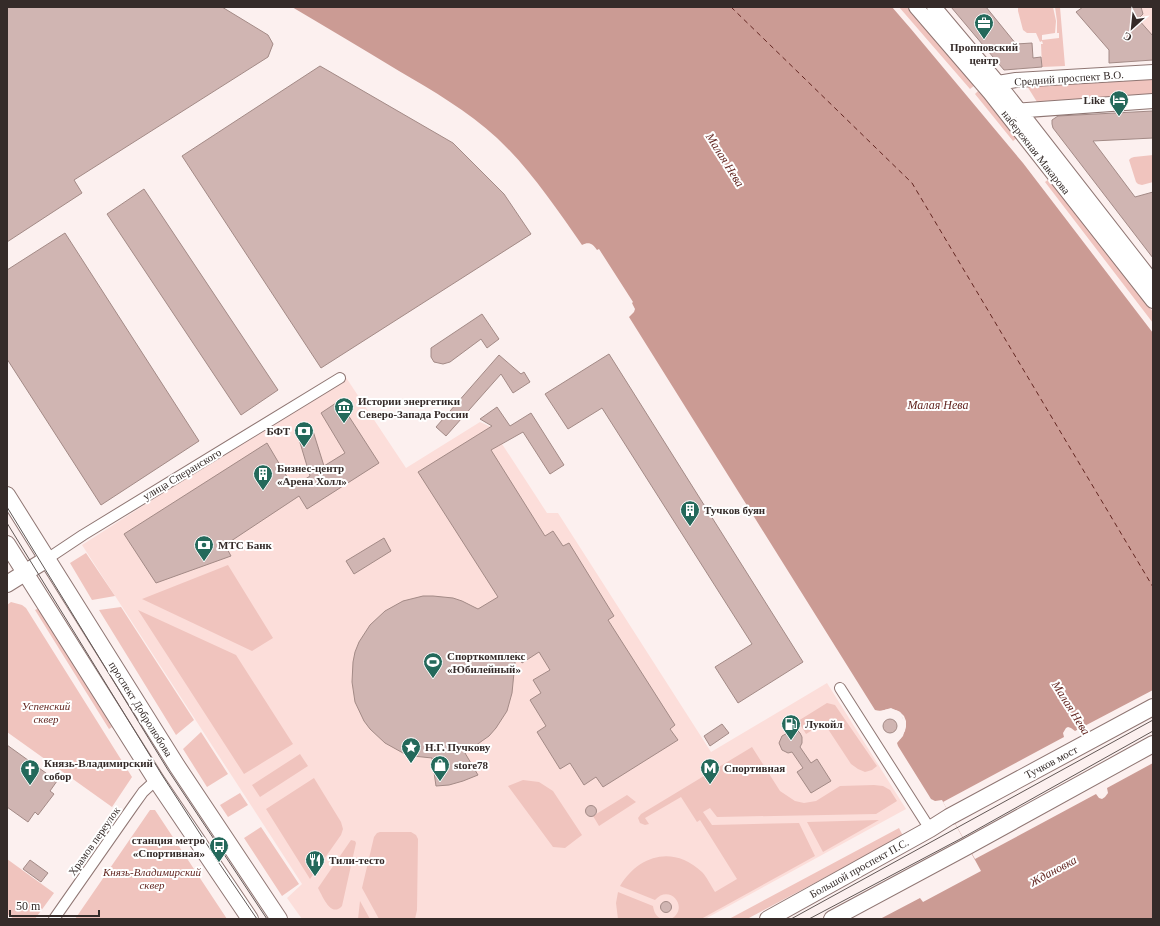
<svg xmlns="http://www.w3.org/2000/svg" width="1160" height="926" font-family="'Times New Roman',serif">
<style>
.built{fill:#fcdeda}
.green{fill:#f0c4be}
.water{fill:#cb9b94}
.pier{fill:#fcf0ef}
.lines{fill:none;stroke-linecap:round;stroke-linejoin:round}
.ferry{stroke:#632621;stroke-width:1;stroke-dasharray:5 4;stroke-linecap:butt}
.building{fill:#d0b5b2;stroke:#a38a86}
.street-casing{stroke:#8f7673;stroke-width:12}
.secondary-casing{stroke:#8f7673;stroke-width:16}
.primary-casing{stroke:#8f7673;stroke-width:18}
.street{stroke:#fff;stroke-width:10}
.secondary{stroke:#fff;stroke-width:14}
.primary{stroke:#fff;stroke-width:16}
.tram{stroke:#625856;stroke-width:1}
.labels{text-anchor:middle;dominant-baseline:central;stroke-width:4;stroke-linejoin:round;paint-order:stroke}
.poi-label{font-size:11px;font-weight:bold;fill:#352b29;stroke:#fff;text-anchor:start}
.street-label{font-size:11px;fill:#352b29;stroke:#fff}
.park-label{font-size:11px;font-style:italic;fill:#632722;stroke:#fff}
.water-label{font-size:12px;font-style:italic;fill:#632621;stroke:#fff}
</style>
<rect width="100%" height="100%" fill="#fcf0ef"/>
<path class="built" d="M1109,7h44v52z
M345,376l61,92 74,-46 11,5 56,86h11l153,239 116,-69 79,126 -201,110h-403l-15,-21 15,-14 -220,-339z"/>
<path class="green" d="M899,7h9l67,78 -5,4z
M1053,7l3,14 -1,12 -13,2v5l17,-2v-5h-2v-12l-2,-14h5l5,59 -23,1 -1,-23h2l-1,-3 -2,1 -4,-9h-9l-4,-3 -5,-19v-3z
M1153,78v16l-116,8 -10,-16z
M979,90l39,47 -5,4 -38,-47z
M1153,155v27l-11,3 -4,-1 -2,-2 -7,-22 2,-2 3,-1z
M1049,179l104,133v11l-108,-141z
M86,553l29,43 -23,4 -22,-37z
M228,565l45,73 -21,13 -110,-52z
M11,602l11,3 4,3 106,169 -20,30 -105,-75v-127z
M121,607l73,113 -18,15 -77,-125z
M39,608l73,119 -3,2 -74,-119z
M138,610l98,45 57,89 -49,30z
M827,703l8,2 42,61 -5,4 -7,2 -7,-3 -7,-5 -27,-41 -18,11 -8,-13z
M201,732l27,42 -21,13 -24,-38z
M752,747l28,44 15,10 9,2 12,-2 24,-15 34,-1 9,1 7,4 7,11 -21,13 -159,3 -7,-9 -7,4 9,13 87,-2 16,33 -114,63h-30c19,-11 -1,-36 -16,-19l-35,-14c19,-31 53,-41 82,-14 5,5 9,14 13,20l22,-13 -37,-59 -3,2 -16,-25 -36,21 4,6 -4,1 -5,-2 -2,-5 3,-4z
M300,754l8,12 -48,31 -8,-12z
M314,778l27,44 2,7 -2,6 -31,44 -44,-70z
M523,780l16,2 14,9 29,44 -17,13 -12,-1 -45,-61z
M240,793l8,12 -20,12 -8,-12z
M627,795l9,7 -37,24 -6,-10z
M150,810h5l72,109h-152z
M879,820l-56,32 -16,-30z
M261,827l38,57 -17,12 -38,-58z
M899,828l4,8 -156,83h-18z
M380,832h31l5,3 2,4 -1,71 -2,9h-36l-17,-31 12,-51 3,-4z
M351,840l4,1 1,2 -14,63c-11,12 -19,-9 -24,-18z
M7,859l47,34 -19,26h-21l-7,-5z
M618,892l35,14c1,6 3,11 9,13h-44l-2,-16z
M360,901l10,18h-12z"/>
<path class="water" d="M292,7h600l19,22 112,134 130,170v586h-273l40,-21 3,4 58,-31 -39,-71 -7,1 -4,-2 -33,-53 -1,-3 6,-7 3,-10 -6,-14c-12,-7 -15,1 -25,-2l-246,-393 5,-5 1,-3 -3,-6 1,-1 -34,-53 -2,1c-4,-6 -8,-9 -15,-5 -26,-37 -52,-76 -85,-107 -29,-27 -64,-47 -98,-67 -35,-21 -71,-43 -107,-64z"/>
<path class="pier" d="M1153,690v73l-46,25 1,5 -3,4 -3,2 -3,-1 -3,-4 -121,65 -32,-57 121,-65 -1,-4 3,-5 2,-1 3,1 4,3z
M891,708l4,2 5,2 4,4 2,5v5l-1,5 -5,8 -2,-2 6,-6v-5l-2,-9 -7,-6h-8l-5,2 -1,-2z"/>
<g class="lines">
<path class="ferry" d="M731,7l181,176 241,404"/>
</g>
<path class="building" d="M7,7h215l46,28 5,9 -5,13 -194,123 8,13 -75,49z
M951,7h35l30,37 16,-1 1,15 8,-1 1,10 -38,3z
M1083,7h58l2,7 -5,5 15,17v24l-44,3v-13l-33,-38z
M320,66l133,77 51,51 27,40 -210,134 -139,-212z
M1153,111v27l-60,3 42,56 18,-5v66l-100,-130 -1,-4v-4l6,-4z
M144,189l134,201 -37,25 -134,-201z
M65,233l134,208 -98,64 -94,-146v-89z
M482,314l17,25 -12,9 -6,-9 -31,23 -7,2 -9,-2 -3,-5v-9z
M609,354l194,308 -65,41 -23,-36 37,-23 -150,-236 -34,21 -23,-35z
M499,355l22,19 3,-2 6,10 -17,11 -12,-19 -55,62 -10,-9z
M339,401l40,62 -72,46 -8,-13 -74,49 6,11 -75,27 -32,-49 143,-91 26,44 17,-11 -12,-40 15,-5 11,35 21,-13 -24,-40z
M497,407l13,19 21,-13 33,52 -14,9 -27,-42 -32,18 54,86 8,-5 10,15 6,-3 45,73 -6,4 67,105 -5,4 8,11 -75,47 -7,-10 -12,8 -14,-22 -10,6 -23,-37 9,-6 -16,-26 11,-7 -8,-13 17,-10 -11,-18 -17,11 -6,-11 -4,41 -5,18 -11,17 -7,8 -24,17 13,22 -15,6 -14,4 -13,1 -4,-28 -19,-2 -10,-3 -18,-10 -15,-14 -6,-8 -9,-19 -3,-20 1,-20 2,-10 4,-10 11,-17 15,-14 18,-10 20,-5h10l20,2 9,3 16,8 20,-12 -80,-125 74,-46 -12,-7z
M384,538l7,13 -37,23 -8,-13z
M883 726a7 7 0 1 1 14 0a7 7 0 1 1-14 0Z
M722,724l7,9 -19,13 -6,-10z
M797,730l3,3 2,4v6l-2,4 11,16 6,-4 14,22 -20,12 -14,-21 6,-4 -11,-16 -4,1 -6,-3 -3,-7 3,-7 9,-5z
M7,745l50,36 -7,10 4,3 -16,21 -3,-3 -7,10 -21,-15z
M585.5 811a5.5 5.5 0 1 1 11 0a5.5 5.5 0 1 1-11 0Z
M30,860l18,13 -7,9 -18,-13z
M660.5 907a5.5 5.5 0 1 1 11 0a5.5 5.5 0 1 1-11 0Z"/>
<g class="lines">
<g class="street-casing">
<path id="street" d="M47,559l36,-24 257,-157
M840,688l90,141
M54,919l79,-113 10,-14 13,-12"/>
</g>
<g class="secondary-casing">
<path id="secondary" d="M916,7l74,86 163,208
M934,7l64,76 155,199
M994,88l4,-5 18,-3 137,-8
M1014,111l139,-10"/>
</g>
<g class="primary-casing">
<path id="primary" d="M7,495l170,271 102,153
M7,544l149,236 94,139
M7,584l40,-25
M768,919l162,-90 19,-12 204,-110
M832,919l134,-72 187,-103"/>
</g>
<use href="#street" class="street"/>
<use href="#secondary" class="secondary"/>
<use href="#primary" class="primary"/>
<path class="tram" d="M7,507l161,263 99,149
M7,523l155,252 57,88 38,56
M791,919l362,-199
M809,919l153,-81 191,-107"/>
</g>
<defs>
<g id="office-pin" transform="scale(1)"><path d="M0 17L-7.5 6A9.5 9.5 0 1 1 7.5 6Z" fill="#24695b" stroke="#fff"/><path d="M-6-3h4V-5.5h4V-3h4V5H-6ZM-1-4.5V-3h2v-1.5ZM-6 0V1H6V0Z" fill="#fff"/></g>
<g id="hotel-pin" transform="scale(1)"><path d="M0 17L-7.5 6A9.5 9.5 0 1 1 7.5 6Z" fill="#24695b" stroke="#fff"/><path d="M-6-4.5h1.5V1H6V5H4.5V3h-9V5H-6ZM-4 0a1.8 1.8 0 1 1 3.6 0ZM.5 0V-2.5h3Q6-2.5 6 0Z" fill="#fff"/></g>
<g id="museum-pin" transform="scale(1)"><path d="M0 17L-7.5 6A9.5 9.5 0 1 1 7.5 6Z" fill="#24695b" stroke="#fff"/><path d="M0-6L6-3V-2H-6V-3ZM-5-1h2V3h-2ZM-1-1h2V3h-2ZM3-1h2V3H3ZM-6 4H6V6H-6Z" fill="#fff"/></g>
<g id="bank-pin" transform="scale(1)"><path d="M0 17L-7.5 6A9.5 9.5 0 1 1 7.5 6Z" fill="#24695b" stroke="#fff"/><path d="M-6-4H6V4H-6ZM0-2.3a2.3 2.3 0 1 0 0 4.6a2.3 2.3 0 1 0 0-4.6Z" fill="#fff"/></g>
<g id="building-pin" transform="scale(1)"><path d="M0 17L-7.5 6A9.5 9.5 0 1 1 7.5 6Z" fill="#24695b" stroke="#fff"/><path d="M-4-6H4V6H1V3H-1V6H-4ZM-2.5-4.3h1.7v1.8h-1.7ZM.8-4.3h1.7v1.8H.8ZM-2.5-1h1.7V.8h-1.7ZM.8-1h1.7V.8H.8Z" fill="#fff"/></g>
<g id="stadium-pin" transform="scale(1)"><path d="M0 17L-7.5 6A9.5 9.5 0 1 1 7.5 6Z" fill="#24695b" stroke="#fff"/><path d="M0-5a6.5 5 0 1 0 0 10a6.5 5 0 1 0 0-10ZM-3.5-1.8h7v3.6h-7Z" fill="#fff"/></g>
<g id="fuel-pin" transform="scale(1)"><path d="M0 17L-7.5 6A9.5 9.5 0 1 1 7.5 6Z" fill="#24695b" stroke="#fff"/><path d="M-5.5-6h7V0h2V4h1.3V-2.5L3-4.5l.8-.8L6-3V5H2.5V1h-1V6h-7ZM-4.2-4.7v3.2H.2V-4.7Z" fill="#fff"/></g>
<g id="sight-pin" transform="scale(1)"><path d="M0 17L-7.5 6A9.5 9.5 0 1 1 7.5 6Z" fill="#24695b" stroke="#fff"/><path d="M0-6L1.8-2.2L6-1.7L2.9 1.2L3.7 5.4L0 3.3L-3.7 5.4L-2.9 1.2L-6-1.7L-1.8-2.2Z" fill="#fff"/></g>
<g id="shop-pin" transform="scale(1)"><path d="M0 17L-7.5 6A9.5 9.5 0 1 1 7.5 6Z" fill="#24695b" stroke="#fff"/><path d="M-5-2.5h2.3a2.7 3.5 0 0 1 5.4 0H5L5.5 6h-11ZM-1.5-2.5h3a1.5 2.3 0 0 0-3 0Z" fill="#fff"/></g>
<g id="metro-pin" transform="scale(1)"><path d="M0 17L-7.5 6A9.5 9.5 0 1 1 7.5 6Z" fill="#24695b" stroke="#fff"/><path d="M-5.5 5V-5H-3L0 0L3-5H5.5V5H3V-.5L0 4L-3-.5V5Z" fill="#fff"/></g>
<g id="church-pin" transform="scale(1)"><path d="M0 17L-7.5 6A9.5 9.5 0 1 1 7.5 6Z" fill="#24695b" stroke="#fff"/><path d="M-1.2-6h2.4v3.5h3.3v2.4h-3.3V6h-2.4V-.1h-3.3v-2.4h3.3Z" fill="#fff"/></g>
<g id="bus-pin" transform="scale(1)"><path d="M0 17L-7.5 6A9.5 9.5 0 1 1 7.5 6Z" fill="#24695b" stroke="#fff"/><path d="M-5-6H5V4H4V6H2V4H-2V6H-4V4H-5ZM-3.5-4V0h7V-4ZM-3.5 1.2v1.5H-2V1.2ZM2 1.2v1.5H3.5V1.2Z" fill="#fff"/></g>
<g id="restaurant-pin" transform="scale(1)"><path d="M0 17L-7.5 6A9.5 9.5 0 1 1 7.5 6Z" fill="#24695b" stroke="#fff"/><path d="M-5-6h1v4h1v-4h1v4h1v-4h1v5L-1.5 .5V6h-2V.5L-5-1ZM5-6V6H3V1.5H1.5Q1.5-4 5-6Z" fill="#fff"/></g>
</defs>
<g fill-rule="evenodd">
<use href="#office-pin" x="984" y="23"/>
<use href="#hotel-pin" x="1119" y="100"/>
<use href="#museum-pin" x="344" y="407"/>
<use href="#bank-pin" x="304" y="431"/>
<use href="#building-pin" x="263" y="474"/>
<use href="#building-pin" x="690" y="510"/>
<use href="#bank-pin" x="204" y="545"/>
<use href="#stadium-pin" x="433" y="662"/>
<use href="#fuel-pin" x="791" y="724"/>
<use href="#sight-pin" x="411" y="747"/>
<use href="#shop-pin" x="440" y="765"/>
<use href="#metro-pin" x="710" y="768"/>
<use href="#church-pin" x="30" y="769"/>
<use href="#bus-pin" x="219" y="846"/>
<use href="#restaurant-pin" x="315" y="860"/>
</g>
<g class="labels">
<g class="poi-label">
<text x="984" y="47" text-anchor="middle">Пропповский<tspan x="984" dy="13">центр</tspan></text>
<text x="1105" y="100" text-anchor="end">Like</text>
<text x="358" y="401">Истории энергетики<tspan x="358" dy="13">Северо-Запада России</tspan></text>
<text x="290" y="431" text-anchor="end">БФТ</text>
<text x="277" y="468">Бизнес-центр<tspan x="277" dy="13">«Арена Холл»</tspan></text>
<text x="704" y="510">Тучков буян</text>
<text x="218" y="545">МТС Банк</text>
<text x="447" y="656">Спорткомплекс<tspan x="447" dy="13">«Юбилейный»</tspan></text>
<text x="805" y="724">Лукойл</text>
<text x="425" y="747">Н.Г. Пучкову</text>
<text x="44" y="763">Князь-Владимирский<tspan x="44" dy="13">собор</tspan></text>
<text x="454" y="765">store78</text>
<text x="724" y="768">Спортивная</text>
<text x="205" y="840" text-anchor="end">станция метро<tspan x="205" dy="13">«Спортивная»</tspan></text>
<text x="329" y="860">Тили-тесто</text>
</g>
<g class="street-label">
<text transform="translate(1069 78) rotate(-4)">Средний проспект В.О.</text>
<text transform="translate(1036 152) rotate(52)">набережная Макарова</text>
<text transform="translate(182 474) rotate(-31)">улица Сперанского</text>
<text transform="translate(141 709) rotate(58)">проспект Добролюбова</text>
<text transform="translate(1051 762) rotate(-28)">Тучков мост</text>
<text transform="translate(94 841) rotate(-55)">Храмов переулок</text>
<text transform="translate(859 868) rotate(-29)">Большой проспект П.С.</text>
</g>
<g class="park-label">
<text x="46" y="706">Успенский<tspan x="46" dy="13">сквер</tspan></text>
<text x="152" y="872">Князь-Владимирский<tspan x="152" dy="13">сквер</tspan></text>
</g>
<g class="water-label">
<text transform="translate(725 160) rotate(58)">Малая Нева</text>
<text x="938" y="405">Малая Нева</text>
<text transform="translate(1071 708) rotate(58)">Малая Нева</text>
<text transform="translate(1053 871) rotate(-28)">Ждановка</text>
</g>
</g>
<rect width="1160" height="926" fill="none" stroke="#352b29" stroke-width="16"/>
<g transform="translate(1132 28) rotate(207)" stroke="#ffffff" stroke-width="3" paint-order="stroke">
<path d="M0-3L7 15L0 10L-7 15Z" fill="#352b29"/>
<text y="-6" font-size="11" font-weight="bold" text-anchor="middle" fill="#352b29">С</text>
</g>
<path d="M10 910v6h89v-6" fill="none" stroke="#352b29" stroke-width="2"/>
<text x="16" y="910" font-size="12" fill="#352b29" stroke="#ffffff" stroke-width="3" paint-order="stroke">50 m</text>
</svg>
